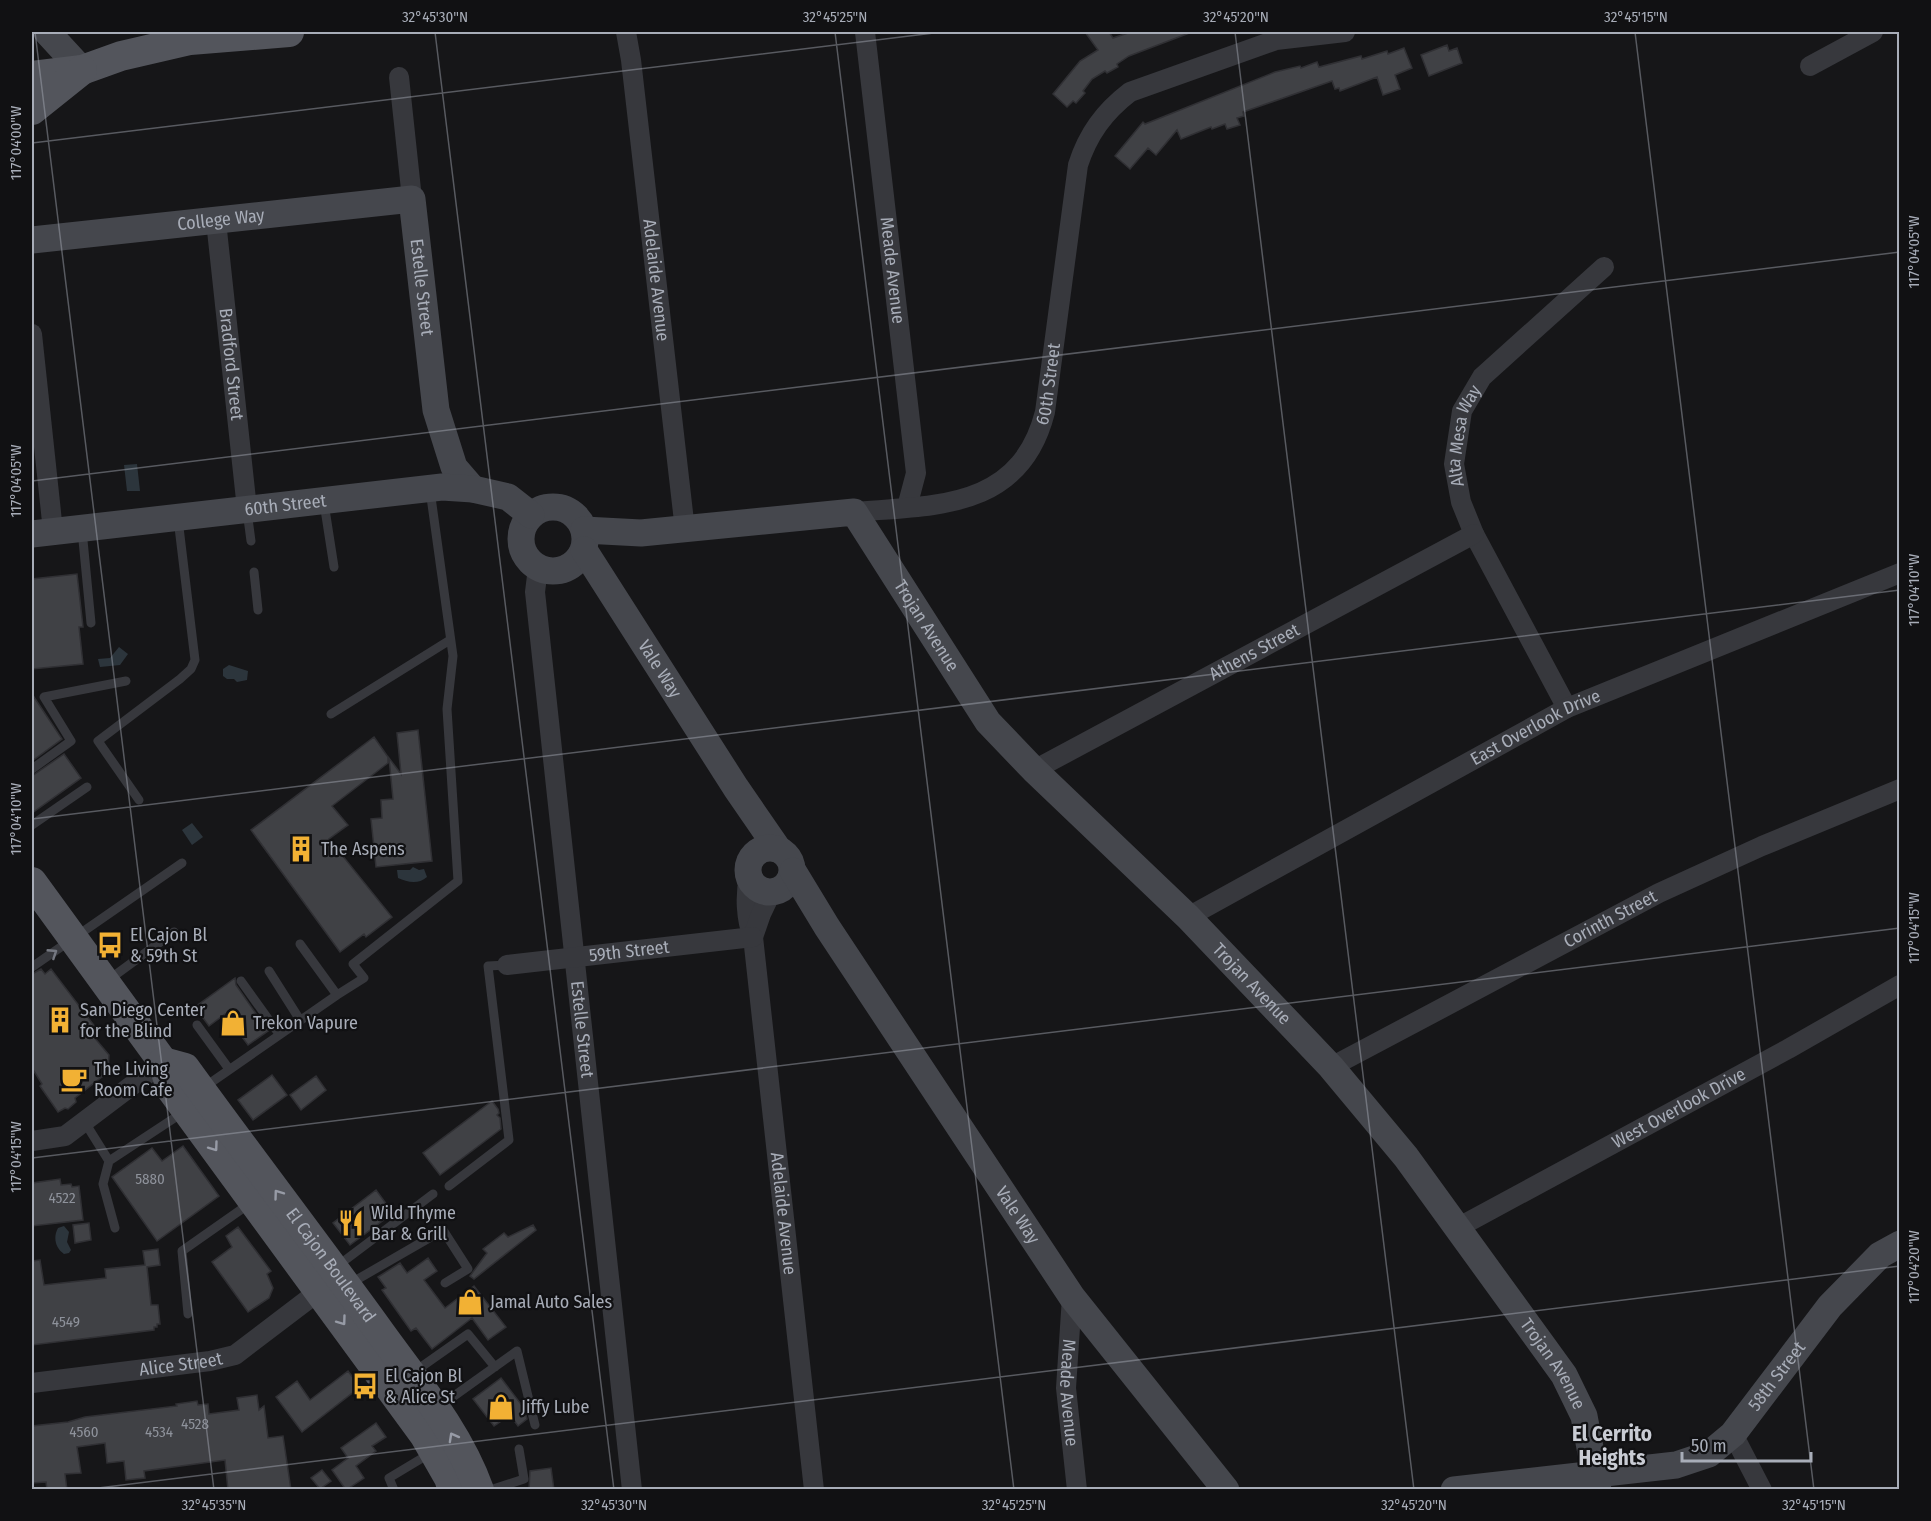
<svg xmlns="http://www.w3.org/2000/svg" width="1931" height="1521" font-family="'Fira Sans Condensed',sans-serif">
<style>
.water{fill:#2c353c}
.building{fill:#404145;stroke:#303034;stroke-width:1.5}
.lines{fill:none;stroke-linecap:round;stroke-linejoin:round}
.lane{stroke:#37383d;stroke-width:9}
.street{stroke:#37383d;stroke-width:20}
.secondary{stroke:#45474d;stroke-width:27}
.primary{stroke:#53555c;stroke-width:30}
.oneway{stroke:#757881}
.oneway2{stroke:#979ba6}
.ticks{fill:none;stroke:#a8adb8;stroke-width:1.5;stroke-opacity:0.45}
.labels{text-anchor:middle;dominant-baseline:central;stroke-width:4.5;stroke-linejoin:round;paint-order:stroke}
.number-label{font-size:15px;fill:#8e929b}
.street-label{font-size:18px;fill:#a8adb8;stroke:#111113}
.poi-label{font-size:18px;fill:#a8adb8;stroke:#111113;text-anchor:start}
.quarter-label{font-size:21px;font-weight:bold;fill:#c9ccd4;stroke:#111113}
.neatline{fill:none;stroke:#a8adb8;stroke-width:2}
.ticks-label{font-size:15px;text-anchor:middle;fill:#a8adb8}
</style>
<rect width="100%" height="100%" fill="#161618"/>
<path class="water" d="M137,464l3,27h-13l-3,-26z
M119,647l9,7 -8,11 -20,2 -2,-8 12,-1z
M229,665l19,6 -1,9 -10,2 -3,-3h-7l-4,-3v-7z
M192,823l11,14 -11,8 -10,-15z
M413,867l6,3 5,-1 3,8c-9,8 -20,5 -29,1l-1,-8h13z
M64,1226l5,6 -2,10 4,8 -2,3 -5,1c-9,-6 -11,-17 -6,-26z"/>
<path class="building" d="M1085,32h24l4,6 18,-6h61l-63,24 -12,8 1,3 -11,6 -2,-2 -13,8 -9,12 2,2 -9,10 -3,-2 -6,6 -14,-13 27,-33 18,-11z
M1447,45l2,6 8,-3 5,15 -33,13 -8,-21z
M1404,48l8,20 -17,7 5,14 -17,6 -6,-18 -37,14 -1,-3 -4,1 -3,-8 -89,31 1,4 -7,2 3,7 -13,4 -2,-5 -13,5 -1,-2 -30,12 -4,-9 -21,25 -8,-7 -18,21 -15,-13 28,-34 2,2 130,-52 25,-6 1,2 16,-6 2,5 42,-11 1,3 25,-8 1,3z
M77,574l6,53h-4l4,37 -51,5v-90z
M32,694l30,45 -30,22z
M418,730l14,131 -56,6 -5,-48 11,-1 -1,-18 12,-1 -4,-41 12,16 -4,-41z
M374,737l14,20v6l-56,43 16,19 -19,14 63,78 -26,20 -2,-3 -24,18 -89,-122z
M64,754l17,24 -49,35v-37z
M41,969l4,5 6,-5 48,63 -6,4 16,19 -1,17 -33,26 1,4 -8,7 -3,-1 -7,4 -18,-26 2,-2 -10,-16v-94z
M235,978l1,7 32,46 -20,14 -23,-31 -16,12 -14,-19z
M272,1075l15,20 -34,25 -15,-20z
M316,1076l10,14 -25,20 -11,-15z
M492,1101l6,8 1,4 -2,2 3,3 1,11 -61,46 -17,-22z
M183,1146l36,50 -62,45 -45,-64 40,-29 10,13z
M60,1179l1,6 10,-1 1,3 7,-1 4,34 -51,6v-43z
M376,1190l17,23 -43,32 -17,-22z
M89,1223l2,17 -16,3 -2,-18z
M533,1225l3,5 -62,49 -4,-3 17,-23 -4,-4 21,-16 4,4z
M238,1227l33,44 -4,3 6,14 -4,10 -21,14 -36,-50 20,-15 -6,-11z
M158,1249l2,16 -13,2 4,38h7l2,19h-3v3h-3v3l-122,15v-84l8,-1 4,25 62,-7 -1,-9 40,-4 -2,-14z
M428,1258l9,13 -13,9 21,28 29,-22 32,41 -18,13 -16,-22 -40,31 -16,-21 -5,3 -29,-41 4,-2 -8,-11 22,-14 7,10z
M348,1371l12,16 -58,45 -26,-35 21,-16 13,19z
M501,1378l23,30 3,11 -9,7 -8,-11 -16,11 -21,-27z
M257,1395l2,15 5,-4 4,32 15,-2 8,54h-63l-3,-30 -81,11 1,7 -19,2 -2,-19 -17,2 -2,-20 -28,4 4,26 -16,1 2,16h-20l-1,-8 -14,1v-57l36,-4 17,-5 92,-11 -1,-2 21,-3 1,4 10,-1 1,10 30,-4 -2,-12z
M376,1423l10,14 -14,9 4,5 -20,15 8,12 -18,12 -14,-20 16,-12 -7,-10z
M551,1468l3,22h-25l1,-19z
M322,1470l9,11 -11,8 -9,-11z"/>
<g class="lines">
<path class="lane" d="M324,503l10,64
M247,511l4,30
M82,530l9,93
M254,572l4,38
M331,714l119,-74
M32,769l39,-28 -27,-44 82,-16
M139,800l-41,-59 82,-62 11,-10 4,-9 -17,-141
M32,825l55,-38
M300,944l37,51 27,-17 -11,-14 105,-83 -11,-172 6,-53 -23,-166
M32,967l150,-104
M269,971l31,49
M107,981l67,-49
M241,981l38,53
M197,1025l32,44
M203,1088l134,-93
M84,1121l25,40 -6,23 12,44
M109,1161l73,-48
M449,1186l60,-46 -21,-174 19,-1
M336,1267l97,-73
M351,1283l92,-53 25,39 -23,14
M188,1314l-6,-63 67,-47
M414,1372l54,-38 27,33
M440,1406l77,-55 18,74
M394,1490l-5,-12 40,-24
M490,1490l34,-11 -5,-30"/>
<g class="street">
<path id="s1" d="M626,32l5,28 54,470"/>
<path id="s2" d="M865,32l51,441 -9,34"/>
<path d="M1810,66l63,-34"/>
<path d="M399,77l13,122"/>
<path id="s3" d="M216,221l31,288"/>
<path d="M32,334l21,197"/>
<path id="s4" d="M854,512c82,-7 166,-2 191,-100l33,-247c10,-31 26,-53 52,-73l146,-52 69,-8"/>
<path id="s5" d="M538,568l-3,24 97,898"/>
<path id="s6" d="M1567,708l-93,-174 -13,-32 -7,-38 8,-53 20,-34 122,-110"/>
<path id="s7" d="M1034,770l440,-236"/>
<path id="s8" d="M749,877c-4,19 -3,42 4,60l61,553"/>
<path id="s9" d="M1188,917l379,-209 333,-135"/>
<path d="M753,937l8,-23 10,-21"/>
<path id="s10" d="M507,965l246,-28"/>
<path id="s11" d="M1331,1067l328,-174 103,-47 138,-57"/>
<path d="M32,1141l33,-5 98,-74"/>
<path id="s12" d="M1459,1227l329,-178 112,-64"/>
<path id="s13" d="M1072,1297l-6,91 11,102"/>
<path id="s14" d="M32,1383l178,-22 25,-6 92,-70"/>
<path d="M1733,1434l29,56"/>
</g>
<g class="secondary">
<path d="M47,32l35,38"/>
<path id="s15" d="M32,240l380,-41 24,211 18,57 19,22"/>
<circle cx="553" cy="539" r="32"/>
<path id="s16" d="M584,530l57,3 213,-21 134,210 46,48 154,147 143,150 75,90 158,218 20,41 14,74"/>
<path id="s17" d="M32,534l410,-47 31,2 35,8 23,18"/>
<path id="s18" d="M584,550l152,238 42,61"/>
<circle cx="770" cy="870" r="22"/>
<path id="s19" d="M793,871l34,56 245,370 154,193"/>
<path id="s20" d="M1454,1490l222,-25 33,-11 24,-20 97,-128 50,-51 20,-11"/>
</g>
<g class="primary">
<path d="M32,76l50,-6 39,-14 69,-16 99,-8"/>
<path d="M32,110l50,-40"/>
<path d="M32,882l131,180 8,27 254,347 24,42 4,12"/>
<path id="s21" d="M163,1062l22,6c63,87 129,173 192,260 37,52 80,101 102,162"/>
</g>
</g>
<defs><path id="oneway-chevron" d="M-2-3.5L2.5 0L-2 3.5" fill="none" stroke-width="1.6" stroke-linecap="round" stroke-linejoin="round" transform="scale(1.5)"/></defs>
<use class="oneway" href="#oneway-chevron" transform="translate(53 953) rotate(-33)"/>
<g class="oneway2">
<use href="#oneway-chevron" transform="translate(214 1147) rotate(54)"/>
<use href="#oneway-chevron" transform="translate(278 1194) rotate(-126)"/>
<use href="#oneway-chevron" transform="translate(342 1321) rotate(54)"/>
<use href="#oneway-chevron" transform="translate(453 1437) rotate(-119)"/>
</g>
<path class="ticks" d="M35,32l179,1458M435,32l179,1458M835,32l179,1458M1235,32l179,1458M1635,32l179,1458M32,143l910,-111M32,481l1868,-229M32,819l1868,-229M32,1158l1868,-230M82,1490l1818,-224"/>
<defs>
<g id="building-bare" transform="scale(2.07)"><path d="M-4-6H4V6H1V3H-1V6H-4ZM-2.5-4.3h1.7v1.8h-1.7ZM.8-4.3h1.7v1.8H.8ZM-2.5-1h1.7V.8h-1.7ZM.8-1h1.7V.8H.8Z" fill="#f2b134" stroke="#111113" stroke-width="2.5" paint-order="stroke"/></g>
<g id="bus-bare" transform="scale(2.07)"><path d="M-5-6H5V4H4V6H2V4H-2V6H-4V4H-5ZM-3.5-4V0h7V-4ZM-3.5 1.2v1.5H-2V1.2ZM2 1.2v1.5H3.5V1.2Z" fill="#f2b134" stroke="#111113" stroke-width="2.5" paint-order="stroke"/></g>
<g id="shop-bare" transform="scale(2.07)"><path d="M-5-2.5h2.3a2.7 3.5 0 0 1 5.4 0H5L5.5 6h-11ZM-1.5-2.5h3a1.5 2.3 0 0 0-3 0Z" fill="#f2b134" stroke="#111113" stroke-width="2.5" paint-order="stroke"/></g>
<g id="cafe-bare" transform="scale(2.07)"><path d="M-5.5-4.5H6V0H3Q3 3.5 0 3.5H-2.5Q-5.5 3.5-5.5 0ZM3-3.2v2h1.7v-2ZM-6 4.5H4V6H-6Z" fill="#f2b134" stroke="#111113" stroke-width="2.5" paint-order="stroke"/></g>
<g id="restaurant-bare" transform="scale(2.07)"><path d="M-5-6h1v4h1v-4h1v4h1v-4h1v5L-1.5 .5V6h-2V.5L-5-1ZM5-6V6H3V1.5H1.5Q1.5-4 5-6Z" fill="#f2b134" stroke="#111113" stroke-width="2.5" paint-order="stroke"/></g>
</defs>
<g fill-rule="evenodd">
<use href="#building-bare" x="301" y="849"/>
<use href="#bus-bare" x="110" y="945"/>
<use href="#building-bare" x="60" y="1020"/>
<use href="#shop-bare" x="233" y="1023"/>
<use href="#cafe-bare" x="74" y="1079"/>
<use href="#restaurant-bare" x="351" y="1223"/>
<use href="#shop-bare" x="470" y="1302"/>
<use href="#bus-bare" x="365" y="1386"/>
<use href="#shop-bare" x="501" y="1407"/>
</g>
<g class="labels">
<g class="number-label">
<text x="150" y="1179">5880</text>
<text x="62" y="1198">4522</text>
<text x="66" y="1322">4549</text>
<text x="195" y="1424">4528</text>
<text x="84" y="1432">4560</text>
<text x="159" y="1432">4534</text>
</g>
<g class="street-label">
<text stroke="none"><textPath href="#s15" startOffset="190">College Way</textPath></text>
<text stroke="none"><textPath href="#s2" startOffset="240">Meade Avenue</textPath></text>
<text stroke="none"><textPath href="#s1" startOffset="250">Adelaide Avenue</textPath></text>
<text stroke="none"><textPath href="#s15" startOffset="471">Estelle Street</textPath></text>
<text stroke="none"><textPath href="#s3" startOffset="144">Bradford Street</textPath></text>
<text stroke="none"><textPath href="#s4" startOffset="264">60th Street</textPath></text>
<text stroke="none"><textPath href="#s6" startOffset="300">Alta Mesa Way</textPath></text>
<text stroke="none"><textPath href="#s17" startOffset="255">60th Street</textPath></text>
<text stroke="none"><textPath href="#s16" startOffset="406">Trojan Avenue</textPath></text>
<text stroke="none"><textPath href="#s7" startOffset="250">Athens Street</textPath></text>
<text stroke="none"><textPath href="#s18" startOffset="141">Vale Way</textPath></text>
<text stroke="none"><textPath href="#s9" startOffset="396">East Overlook Drive</textPath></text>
<text stroke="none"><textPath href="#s11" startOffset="316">Corinth Street</textPath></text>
<text stroke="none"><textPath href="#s10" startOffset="123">59th Street</textPath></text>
<text stroke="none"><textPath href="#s16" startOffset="892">Trojan Avenue</textPath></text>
<text stroke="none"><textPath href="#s5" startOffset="464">Estelle Street</textPath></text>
<text stroke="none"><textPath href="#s12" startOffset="250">West Overlook Drive</textPath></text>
<text stroke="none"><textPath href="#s8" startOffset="339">Adelaide Avenue</textPath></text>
<text stroke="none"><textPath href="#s19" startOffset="411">Vale Way</textPath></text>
<text stroke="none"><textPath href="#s21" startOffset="268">El Cajon Boulevard</textPath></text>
<text stroke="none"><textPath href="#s14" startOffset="150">Alice Street</textPath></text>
<text stroke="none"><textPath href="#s16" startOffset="1378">Trojan Avenue</textPath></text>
<text stroke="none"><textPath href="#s20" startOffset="362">58th Street</textPath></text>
<text stroke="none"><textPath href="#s13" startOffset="96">Meade Avenue</textPath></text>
</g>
<g class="poi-label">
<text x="321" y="849">The Aspens</text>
<text x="130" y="935">El Cajon Bl<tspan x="130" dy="21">&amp; 59th St</tspan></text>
<text x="80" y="1010">San Diego Center<tspan x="80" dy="21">for the Blind</tspan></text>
<text x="253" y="1023">Trekon Vapure</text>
<text x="94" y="1069">The Living<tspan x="94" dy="21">Room Cafe</tspan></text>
<text x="371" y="1213">Wild Thyme<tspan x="371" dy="21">Bar &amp; Grill</tspan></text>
<text x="490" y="1302">Jamal Auto Sales</text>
<text x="385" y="1376">El Cajon Bl<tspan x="385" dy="21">&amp; Alice St</tspan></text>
<text x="521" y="1407">Jiffy Lube</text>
</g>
<g class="quarter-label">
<text x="1612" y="1434">El Cerrito<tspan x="1612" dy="24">Heights</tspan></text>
</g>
</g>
<rect width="1931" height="1521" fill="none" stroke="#111113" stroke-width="66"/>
<path d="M1682 1452v9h129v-9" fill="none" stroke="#a8adb8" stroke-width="3"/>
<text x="1691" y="1452" font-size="18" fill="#a8adb8" stroke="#111113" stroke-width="4.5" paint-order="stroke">50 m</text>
<rect x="33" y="33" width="1865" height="1455" class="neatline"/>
<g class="ticks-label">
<text x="435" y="22">32°45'30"N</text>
<text x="835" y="22">32°45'25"N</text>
<text x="1236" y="22">32°45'20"N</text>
<text x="1636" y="22">32°45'15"N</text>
<text transform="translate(16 143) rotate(-90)" y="5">117°04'00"W</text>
<text transform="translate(1914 252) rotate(-90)" y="5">117°04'05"W</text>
<text transform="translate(16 481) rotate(-90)" y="5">117°04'05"W</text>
<text transform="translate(1914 590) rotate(-90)" y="5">117°04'10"W</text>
<text transform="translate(16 819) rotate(-90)" y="5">117°04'10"W</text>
<text transform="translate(1914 928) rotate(-90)" y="5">117°04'15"W</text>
<text transform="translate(16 1157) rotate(-90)" y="5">117°04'15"W</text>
<text transform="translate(1914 1267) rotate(-90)" y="5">117°04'20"W</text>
<text x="214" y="1510">32°45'35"N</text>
<text x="614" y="1510">32°45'30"N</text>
<text x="1014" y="1510">32°45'25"N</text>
<text x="1414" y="1510">32°45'20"N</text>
<text x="1814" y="1510">32°45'15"N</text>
</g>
</svg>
